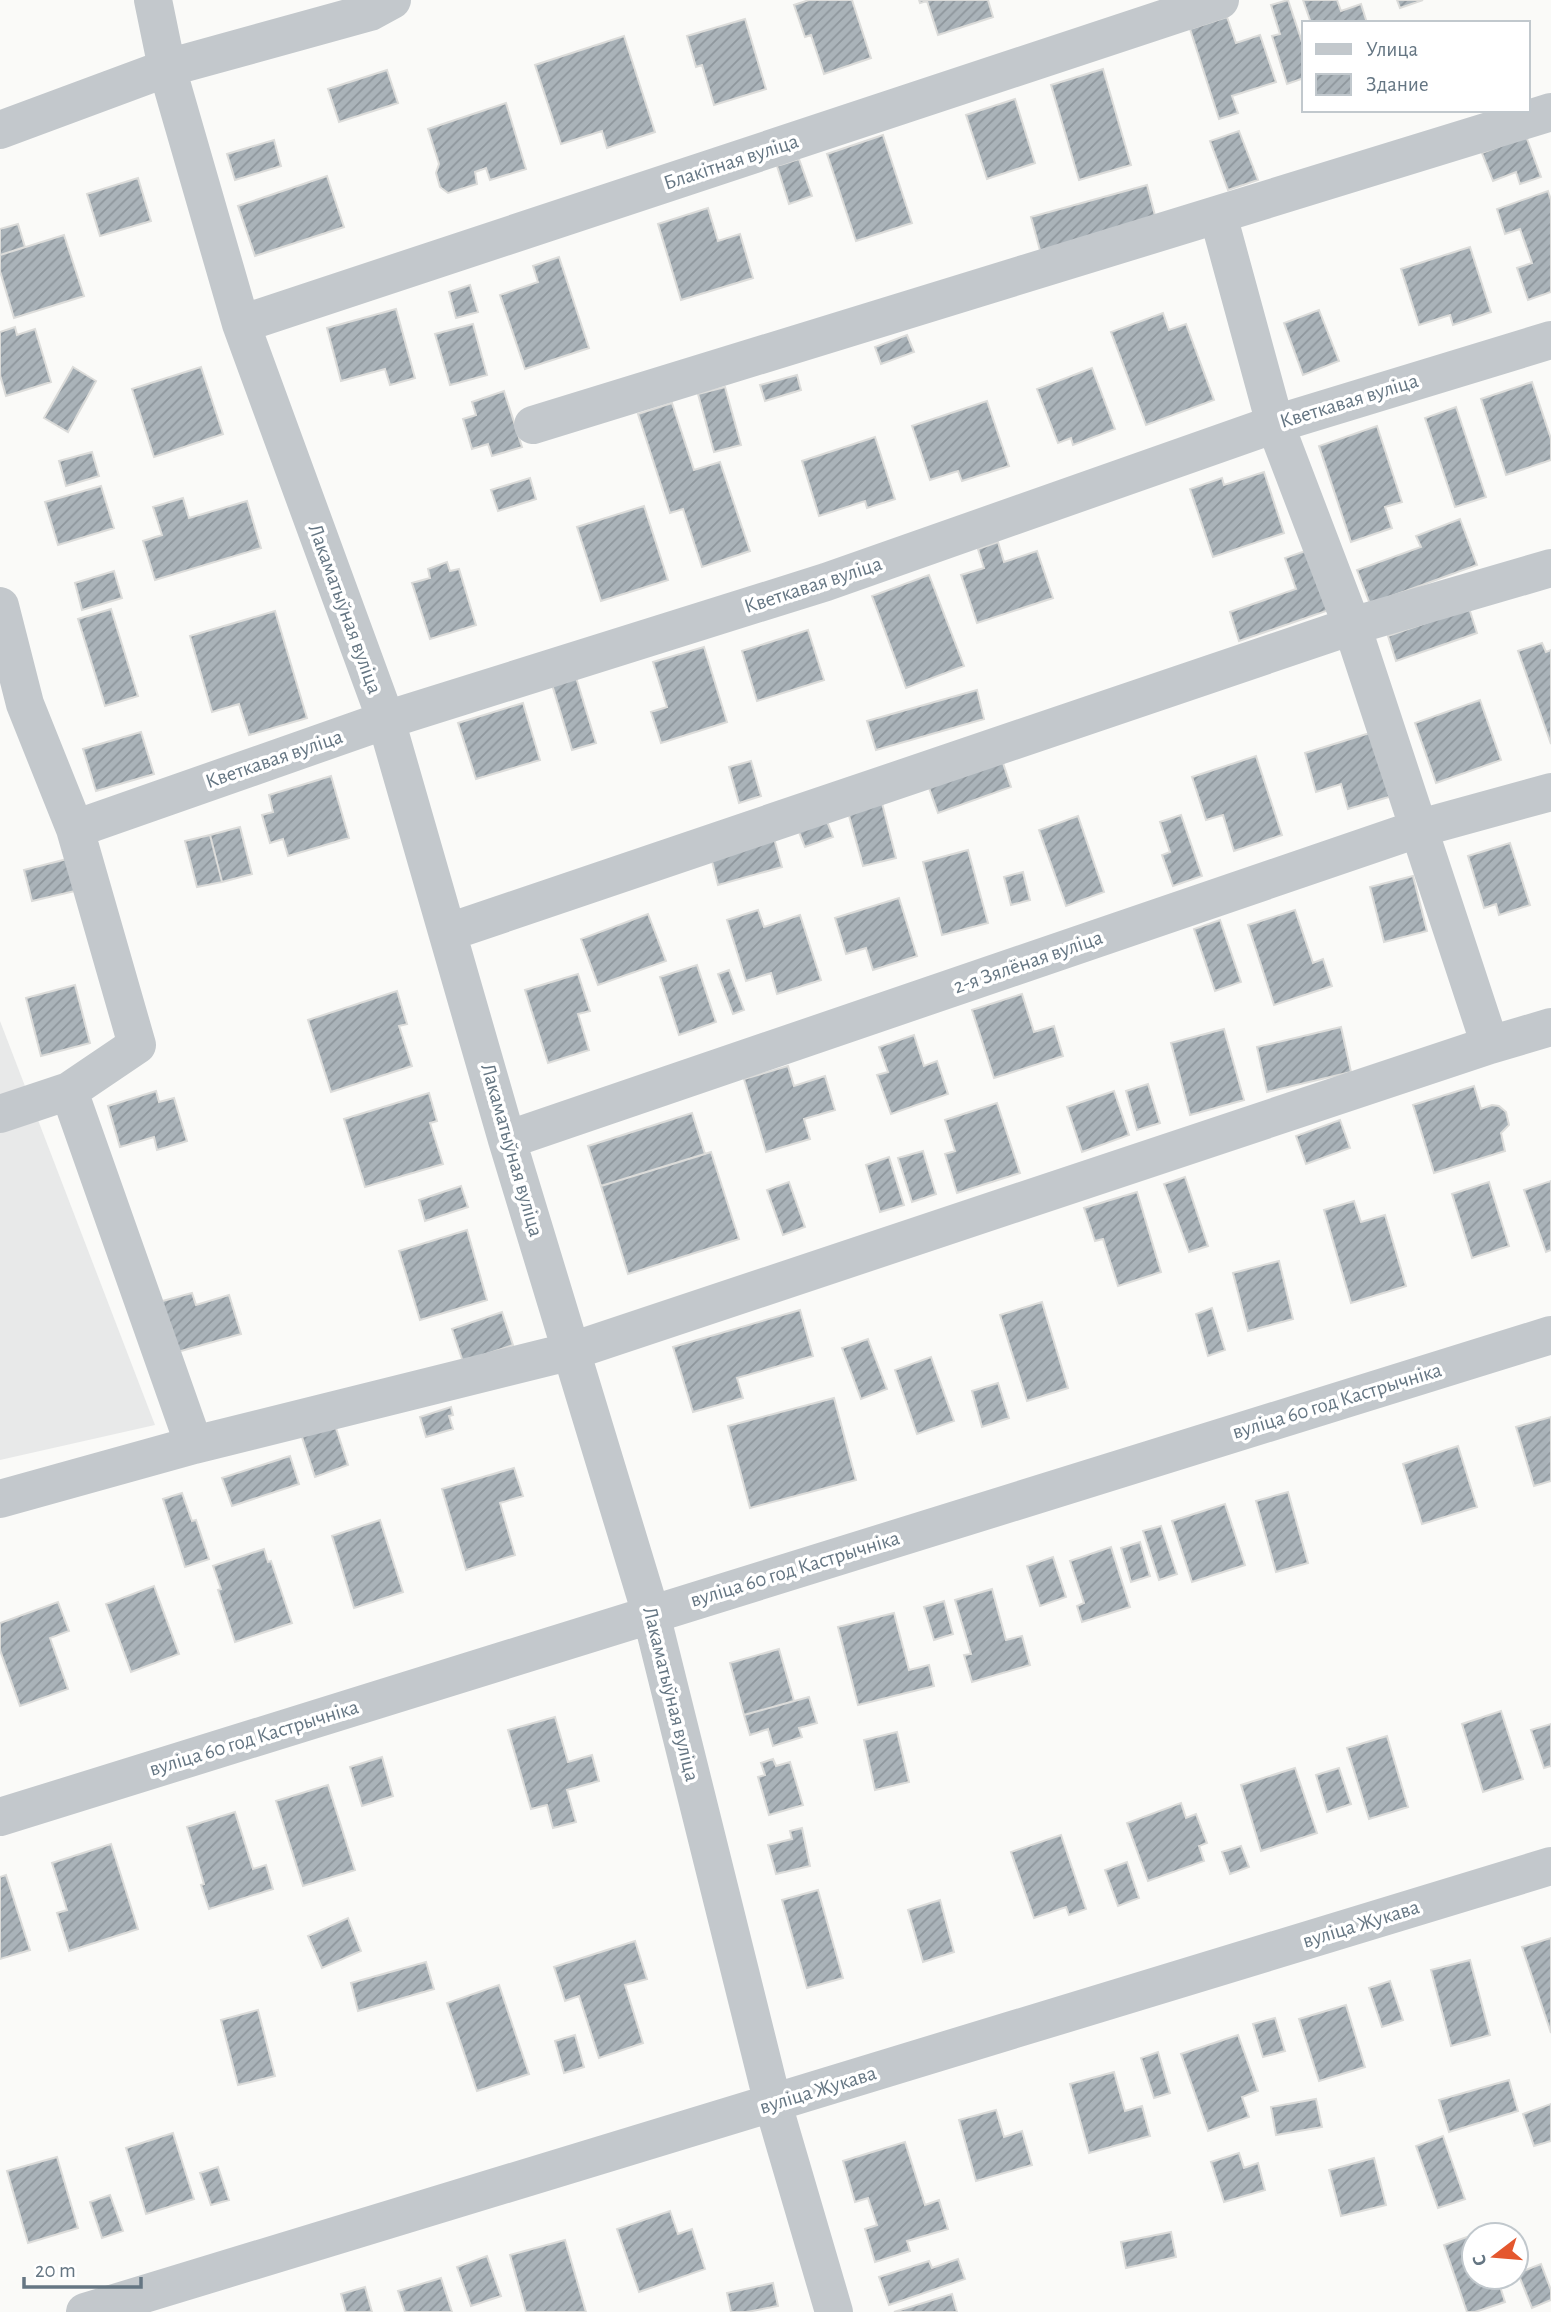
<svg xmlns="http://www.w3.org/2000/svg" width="1551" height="2312" font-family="'Alegreya Sans',sans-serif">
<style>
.built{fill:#e8e9e9}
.building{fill:url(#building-hatch);stroke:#dcdcda;stroke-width:2}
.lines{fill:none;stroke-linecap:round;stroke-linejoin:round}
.minor{stroke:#c3c8cc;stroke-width:38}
.labels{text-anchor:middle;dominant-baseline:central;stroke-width:7;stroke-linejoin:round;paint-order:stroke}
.street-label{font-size:21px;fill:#657683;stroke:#fff}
</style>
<defs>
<pattern id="building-hatch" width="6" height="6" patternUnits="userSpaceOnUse" patternTransform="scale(1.75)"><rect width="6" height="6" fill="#aab3b9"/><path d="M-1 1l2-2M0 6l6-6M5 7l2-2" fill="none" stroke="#8e969c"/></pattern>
</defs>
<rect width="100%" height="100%" fill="#fafaf8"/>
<path class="built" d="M0,1021l155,404 -155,35z"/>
<path class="building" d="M809,0h43l19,58 -47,16 -13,-39 -6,2 -11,-32z
M919,0h69l5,17 -55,18 -11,-34 -7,2z
M1288,0l16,48v30l-17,6 -15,-48 8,-2 -9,-29z
M1303,0h34l4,11 20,-7 6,19h-56z
M1397,0h26l-23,8z
M1227,17l9,26 24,-8 16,47 -44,14 6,17 -19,6 -29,-90z
M745,19l21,70 -52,16 -12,-40 -6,2 -9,-31z
M624,36l31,96 -48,16 -5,-17 -41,13 -26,-79z
M1103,69l28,96 -52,15 -28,-95z
M387,70l11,33 -59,19 -11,-33z
M1015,99l20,64 -48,16 -21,-64z
M506,103l20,66 -36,11 -4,-12 -11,4 2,12 -29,9 -8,-6 -4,-14 3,-9 -11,-35z
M1239,131l19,49 -30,10 -18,-49z
M883,135l29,88 -56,18 -29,-87z
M1526,136l15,41 -21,7 -4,-12 -23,9 -11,-28z
M274,140l7,26 -46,14 -8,-26z
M799,159l13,37 -23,8 -12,-38z
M327,176l17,51 -89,29 -17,-50z
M138,178l13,43 -51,15 -13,-42z
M1147,185l10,38 -116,31 -10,-37z
M1548,191l3,9v92l-23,8 -11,-32 15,-5 -12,-34 -15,5 -8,-25z
M708,208l10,33 22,-7 13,44 -72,22 -23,-76z
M18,224l7,23 -25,8v-26z
M64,235l20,61 -70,22 -14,-47v-16z
M1470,247l21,65 -38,13 -3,-10 -31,10 -18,-56z
M559,257l30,91 -64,21 -25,-74 38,-13 -5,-16z
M470,285l8,27 -22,6 -7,-26z
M396,309l19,69 -25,7 -5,-16 -44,12 -14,-53z
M1319,310l20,51 -36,14 -19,-52z
M1163,313l6,17 17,-6 28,76 -68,25 -35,-93z
M473,324l14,51 -37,10 -15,-51z
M15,327l2,8 18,-6 16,53 -45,14 -6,-21v-43z
M907,335l7,17 -33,12 -6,-17z
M73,367l23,14 -28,51 -24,-14z
M201,367l22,67 -69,23 -22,-68z
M1092,368l23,61 -42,16 -2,-7 -13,5 -21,-54z
M797,375l4,15 -36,11 -5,-16z
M1532,382l19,57v21l-45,15 -25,-76z
M725,387l16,58 -27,7 -16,-58z
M504,391l18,56 -30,9 -4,-12 -16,5 -9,-30 13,-4 -4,-13z
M987,401l22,65 -47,15 -4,-10 -28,9 -18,-54z
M672,403l22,67 26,-8 30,89 -48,16 -19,-58 -13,4 -32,-99z
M1456,407l30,90 -31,10 -30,-89z
M1377,426l25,76 -17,5 7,21 -41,14 -32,-96z
M875,437l20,62 -28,9 -2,-7 -46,15 -17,-55z
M92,452l7,24 -33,10 -7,-25z
M1264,472l20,61 -71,24 -23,-68 32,-11 2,7z
M530,478l6,21 -38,12 -7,-21z
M101,486l13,42 -56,17 -13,-43z
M183,498l6,20 58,-17 14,47 -106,32 -12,-39 19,-6 -9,-28z
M644,506l24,74 -67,21 -24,-74z
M1460,519l17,46 -107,39 -13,-34 64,-23 -5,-11z
M998,542l6,20 33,-11 16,47 -76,25 -16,-48 23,-7 -6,-19z
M1308,550l21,60 -90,31 -9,-29 66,-23 -11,-31z
M447,562l3,9 9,-2 17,56 -46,14 -18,-56 18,-5 -2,-9z
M114,571l8,27 -40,12 -7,-27z
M929,575l35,91 -58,22 -34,-92z
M1469,608l8,25 -81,28 -8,-25z
M111,609l27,87 -33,10 -27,-87z
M275,611l32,107 -58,17 -10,-31 -27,8 -22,-76z
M808,630l16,50 -67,21 -15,-50z
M1542,643l4,9 5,-2v94l-33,-93z
M704,647l23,75 -66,21 -10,-31 16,-5 -14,-45z
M574,671l22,72 -24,7 -22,-72z
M977,690l7,29 -108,31 -9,-29z
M1480,700l21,60 -65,23 -21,-60z
M523,703l17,57 -64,19 -18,-56z
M141,732l13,42 -58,17 -13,-42z
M1373,732l19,64 -44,13 -7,-25 -25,8 -11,-39z
M1256,756l26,79 -48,16 -11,-36 -17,5 -14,-43z
M1002,760l9,27 -73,26 -10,-28z
M751,761l10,35 -22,7 -10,-36z
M331,776l18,62 -61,18 -5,-17 -13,4 -8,-28 11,-3 -4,-17z
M882,803l14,55 -33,8 -15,-54z
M1181,815l21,61 -29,10 -11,-31 8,-3 -10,-30z
M825,816l8,21 -28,10 -8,-20z
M1078,816l26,76 -38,14 -27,-76z
M240,827l12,47 -30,8 -12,-47z
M772,831l10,36 -64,18 -9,-36z
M210,835l12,47 -25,5 -12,-46z
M1510,843l20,62 -31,10 -3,-11 -12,4 -16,-52z
M968,850l20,73 -46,12 -19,-73z
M67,859l8,32 -43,10 -8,-31z
M1023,872l7,28 -19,5 -7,-28z
M1413,876l14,55 -43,11 -14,-55z
M899,898l18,58 -44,14 -7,-22 -20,6 -11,-36z
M758,910l6,17 36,-12 21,65 -44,14 -6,-21 -25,8 -19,-61z
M1295,910l18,53 10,-4 9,27 -58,19 -26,-80z
M648,914l18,47 -68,24 -17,-46z
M1220,920l21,62 -26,9 -21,-62z
M697,965l19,57 -37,13 -19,-58z
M729,970l15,40 -11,4 -15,-40z
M578,974l12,37 -12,3 11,36 -41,13 -23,-73z
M75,985l15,58 -49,13 -15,-58z
M397,991l10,33 -8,2 13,40 -81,26 -23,-72z
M1022,994l12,38 20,-6 9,30 -69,22 -22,-68z
M1341,1027l10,45 -84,20 -10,-45z
M1224,1029l20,71 -54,15 -19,-72z
M914,1035l10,31 13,-5 11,33 -57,20 -14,-39 11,-3 -9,-25z
M788,1066l6,20 31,-10 10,34 -31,9 6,20 -44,13 -22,-73z
M1148,1084l12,39 -23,7 -11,-39z
M1474,1086l7,23 11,-4 7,1 7,6 3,13 -8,8 4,18 -71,22 -21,-68z
M156,1091l3,11 15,-4 13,43 -30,9 -3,-13 -34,10 -12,-41z
M1114,1091l15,44 -47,17 -15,-45z
M429,1093l8,28 -7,2 13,41 -78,23 -21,-68z
M997,1103l23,70 -63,20 -12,-39 10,-3 -10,-31z
M692,1113l13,41 -104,32 -13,-40z
M1340,1120l10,28 -44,16 -10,-28z
M923,1151l13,43 -24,8 -14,-44z
M711,1152l28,87 -111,35 -27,-88z
M889,1157l15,48 -24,7 -14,-47z
M1185,1177l23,69 -19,6 -25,-68z
M1551,1181v69l-5,2 -22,-62z
M789,1182l16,45 -22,8 -16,-45z
M1489,1182l20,64 -37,12 -20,-64z
M461,1186l7,21 -43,14 -6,-21z
M1137,1192l24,80 -43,14 -15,-47 -8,2 -11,-33z
M1354,1201l7,21 24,-7 21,71 -55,17 -27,-93z
M467,1230l20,70 -67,20 -21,-69z
M1279,1261l14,58 -45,12 -15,-58z
M192,1293l4,12 33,-10 12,39 -67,19 -15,-51z
M1042,1302l26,86 -41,13 -27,-86z
M1212,1308l13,42 -17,6 -12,-42z
M800,1310l13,46 -76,22 6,20 -50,14 -20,-65z
M502,1312l11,33 -50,17 -11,-33z
M868,1339l19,50 -26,10 -19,-51z
M931,1357l23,64 -37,13 -22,-64z
M998,1383l11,35 -27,9 -10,-36z
M834,1398l22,82 -106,28 -22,-82z
M451,1407l2,8 -4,1 4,13 -27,8 -6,-20z
M1551,1417v64l-17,5 -18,-59z
M334,1422l14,43 -33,12 -14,-43z
M1458,1446l19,61 -55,17 -19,-60z
M290,1456l9,28 -67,22 -10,-28z
M514,1468l9,28 -23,7 15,52 -49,15 -24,-81z
M1288,1492l20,71 -32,9 -20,-71z
M182,1493l10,28 4,-1 13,39 -24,8 -22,-68z
M1225,1504l20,61 -53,17 -20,-61z
M380,1520l23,72 -49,16 -22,-72z
M1161,1526l16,48 -18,6 -16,-49z
M1140,1542l10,34 -19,6 -10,-34z
M1111,1547l19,60 -48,15 -5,-16 7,-3 -14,-42z
M264,1549l4,13 3,-1 21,62 -57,19 -17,-52 3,-1 -8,-23z
M1053,1557l13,40 -26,9 -13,-40z
M154,1586l25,68 -48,18 -25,-68z
M992,1589l14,51 16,-4 8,29 -58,17 -8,-27 7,-1 -16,-54z
M944,1601l9,33 -19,6 -10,-33z
M58,1602l11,29 -19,7 18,51 -48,17 -20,-56v-27z
M894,1613l15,57 20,-5 5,21 -76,19 -20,-78z
M779,1649l15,52 -50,14 -14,-52z
M809,1697l8,26 -18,5 3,9 -29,9 -5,-17 -18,6 -6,-20z
M1501,1711l22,68 -40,13 -21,-68z
M555,1717l13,45 24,-7 7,26 -32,9 9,32 -23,6 -6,-23 -16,4 -23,-79z
M1551,1724v42l-7,2 -13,-38z
M897,1732l12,50 -34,8 -11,-50z
M1387,1736l21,71 -39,12 -22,-71z
M382,1757l11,39 -31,10 -12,-39z
M773,1759l3,7 14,-4 13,43 -34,10 -11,-38 7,-2 -4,-12z
M1295,1768l22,65 -56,18 -20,-66z
M1339,1768l12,36 -24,8 -11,-37z
M328,1785l27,85 -52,16 -27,-85z
M1181,1803l5,15 10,-4 11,29 -8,3 5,15 -56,20 -21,-58z
M235,1812l18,57 13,-4 7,24 -64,20 -8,-24 3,-1 -17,-57z
M802,1828l8,38 -34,8 -8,-29 24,-6 -2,-8z
M1061,1835l25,74 -17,6 -3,-8 -32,11 -23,-66z
M111,1844l27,85 -69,22 -12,-38 10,-3 -15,-47z
M1241,1846l8,21 -19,7 -8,-22z
M1127,1862l12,36 -21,8 -13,-36z
M6,1875l24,75 -30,9v-82z
M818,1890l25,88 -36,10 -25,-88z
M940,1900l14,52 -31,10 -15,-52z
M348,1918l13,33 -39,17 -14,-32z
M1551,1938v95l-29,-86z
M635,1941l12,38 -22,6 18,58 -44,15 -20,-62 -14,5 -11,-34z
M1470,1960l20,75 -39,11 -20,-76z
M426,1962l8,27 -76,22 -7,-28z
M1390,1981l13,39 -21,7 -13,-39z
M499,1985l30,89 -52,17 -30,-88z
M1346,2005l19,62 -46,14 -20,-62z
M258,2010l17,66 -37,9 -17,-65z
M1275,2018l10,33 -22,6 -10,-33z
M575,2035l9,32 -20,6 -9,-32z
M1238,2035l20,56 -16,6 7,20 -41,14 -27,-77z
M1158,2052l12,41 -16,5 -13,-40z
M1114,2072l11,39 17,-5 8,30 -61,17 -19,-69z
M1509,2080l9,31 -69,21 -10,-32z
M1316,2099l6,28 -46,8 -5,-28z
M1551,2104v37l-17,5 -11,-32z
M996,2110l8,27 18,-6 10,34 -56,16 -17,-61z
M173,2133l21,66 -48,15 -20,-66z
M1443,2136l22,63 -27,9 -22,-62z
M905,2142l20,63 14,-5 9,29 -41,12 3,10 -35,11 -10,-33 12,-4 -9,-27 -13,4 -12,-41z
M1239,2153l5,15 14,-5 7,27 -41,12 -13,-40z
M57,2157l21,71 -50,15 -21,-72z
M1374,2158l12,47 -45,11 -12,-46z
M218,2167l11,33 -18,5 -11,-32z
M110,2195l13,36 -21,7 -12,-36z
M670,2211l8,23 14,-5 13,40 -66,23 -22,-63z
M1171,2232l5,25 -50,11 -5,-26z
M1481,2232l1,3h-8v42h23l8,25 -30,10h-8l-23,-67z
M565,2240l21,72h-60l-16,-57z
M487,2256l14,40 -30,10 -14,-39z
M958,2259l7,20 -76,26 -10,-28 50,-16 3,7z
M1541,2264l10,26v10l-19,8 -14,-35z
M441,2278l11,34h-47l-7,-21z
M773,2283l5,23 -31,6h-16l-4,-19z
M365,2287l7,25h-26l-5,-18z
M952,2294l5,18h-63z"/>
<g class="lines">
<path class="minor" d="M153,0l14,68 74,256 145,396 121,420 144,474 122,490 61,208
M0,130l167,-62 203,-56 22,-12
M1218,215l57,209 77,202 138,419
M241,324l979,-324
M533,425l1018,-313
M0,606l25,98 50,125 62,216 -68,46 -69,23
M75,829l311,-109 440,-138 449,-158 276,-84
M449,932l903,-306 199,-58
M69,1091l125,354
M507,1140l913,-312 131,-36
M0,1499l194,-54 378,-94 918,-306 61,-18
M0,1817l1551,-482
M85,2312l1466,-446"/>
</g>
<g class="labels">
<g class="street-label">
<text transform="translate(731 162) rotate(-18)">Блакітная вуліца</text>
<text transform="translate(1349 401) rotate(-17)">Кветкавая вуліца</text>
<text transform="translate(813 585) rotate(-18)">Кветкавая вуліца</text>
<text transform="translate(345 609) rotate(70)">Лакаматыўная вуліца</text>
<text transform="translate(274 759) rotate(-19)">Кветкавая вуліца</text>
<text transform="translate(1028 962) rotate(-19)">2-я Зялёная вуліца</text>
<text transform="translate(512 1150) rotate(74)">Лакаматыўная вуліца</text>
<text transform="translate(1337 1401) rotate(-17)">вуліца 60 год Кастрычніка</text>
<text transform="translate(795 1569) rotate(-17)">вуліца 60 год Кастрычніка</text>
<text transform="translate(671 1694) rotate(76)">Лакаматыўная вуліца</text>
<text transform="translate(254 1738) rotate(-17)">вуліца 60 год Кастрычніка</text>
<text transform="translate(1361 1924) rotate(-17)">вуліца Жукава</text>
<text transform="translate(818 2090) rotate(-17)">вуліца Жукава</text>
</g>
</g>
<rect x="1302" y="21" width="228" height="91" fill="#ffffff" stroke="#c1c8cd" stroke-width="2"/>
<rect x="1316" y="44" width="35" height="10" fill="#c3c8cc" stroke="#c1c8cd" stroke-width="2"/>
<text x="1366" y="56" font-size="21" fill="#657683">Улица</text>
<rect x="1316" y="74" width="35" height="21" fill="url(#building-hatch)" stroke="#c1c8cd" stroke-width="2"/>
<text x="1366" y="91" font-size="21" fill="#657683">Здание</text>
<g transform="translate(1495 2256) rotate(254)"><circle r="33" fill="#ffffff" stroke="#c1c8cd" stroke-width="2"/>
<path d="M0-5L12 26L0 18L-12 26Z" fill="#e4572e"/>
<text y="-10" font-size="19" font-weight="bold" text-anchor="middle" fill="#657683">С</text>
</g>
<path d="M24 2277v10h117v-10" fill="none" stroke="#657683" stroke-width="3.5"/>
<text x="35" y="2277" font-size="21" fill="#657683" stroke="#ffffff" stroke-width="5" paint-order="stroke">20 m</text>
</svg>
